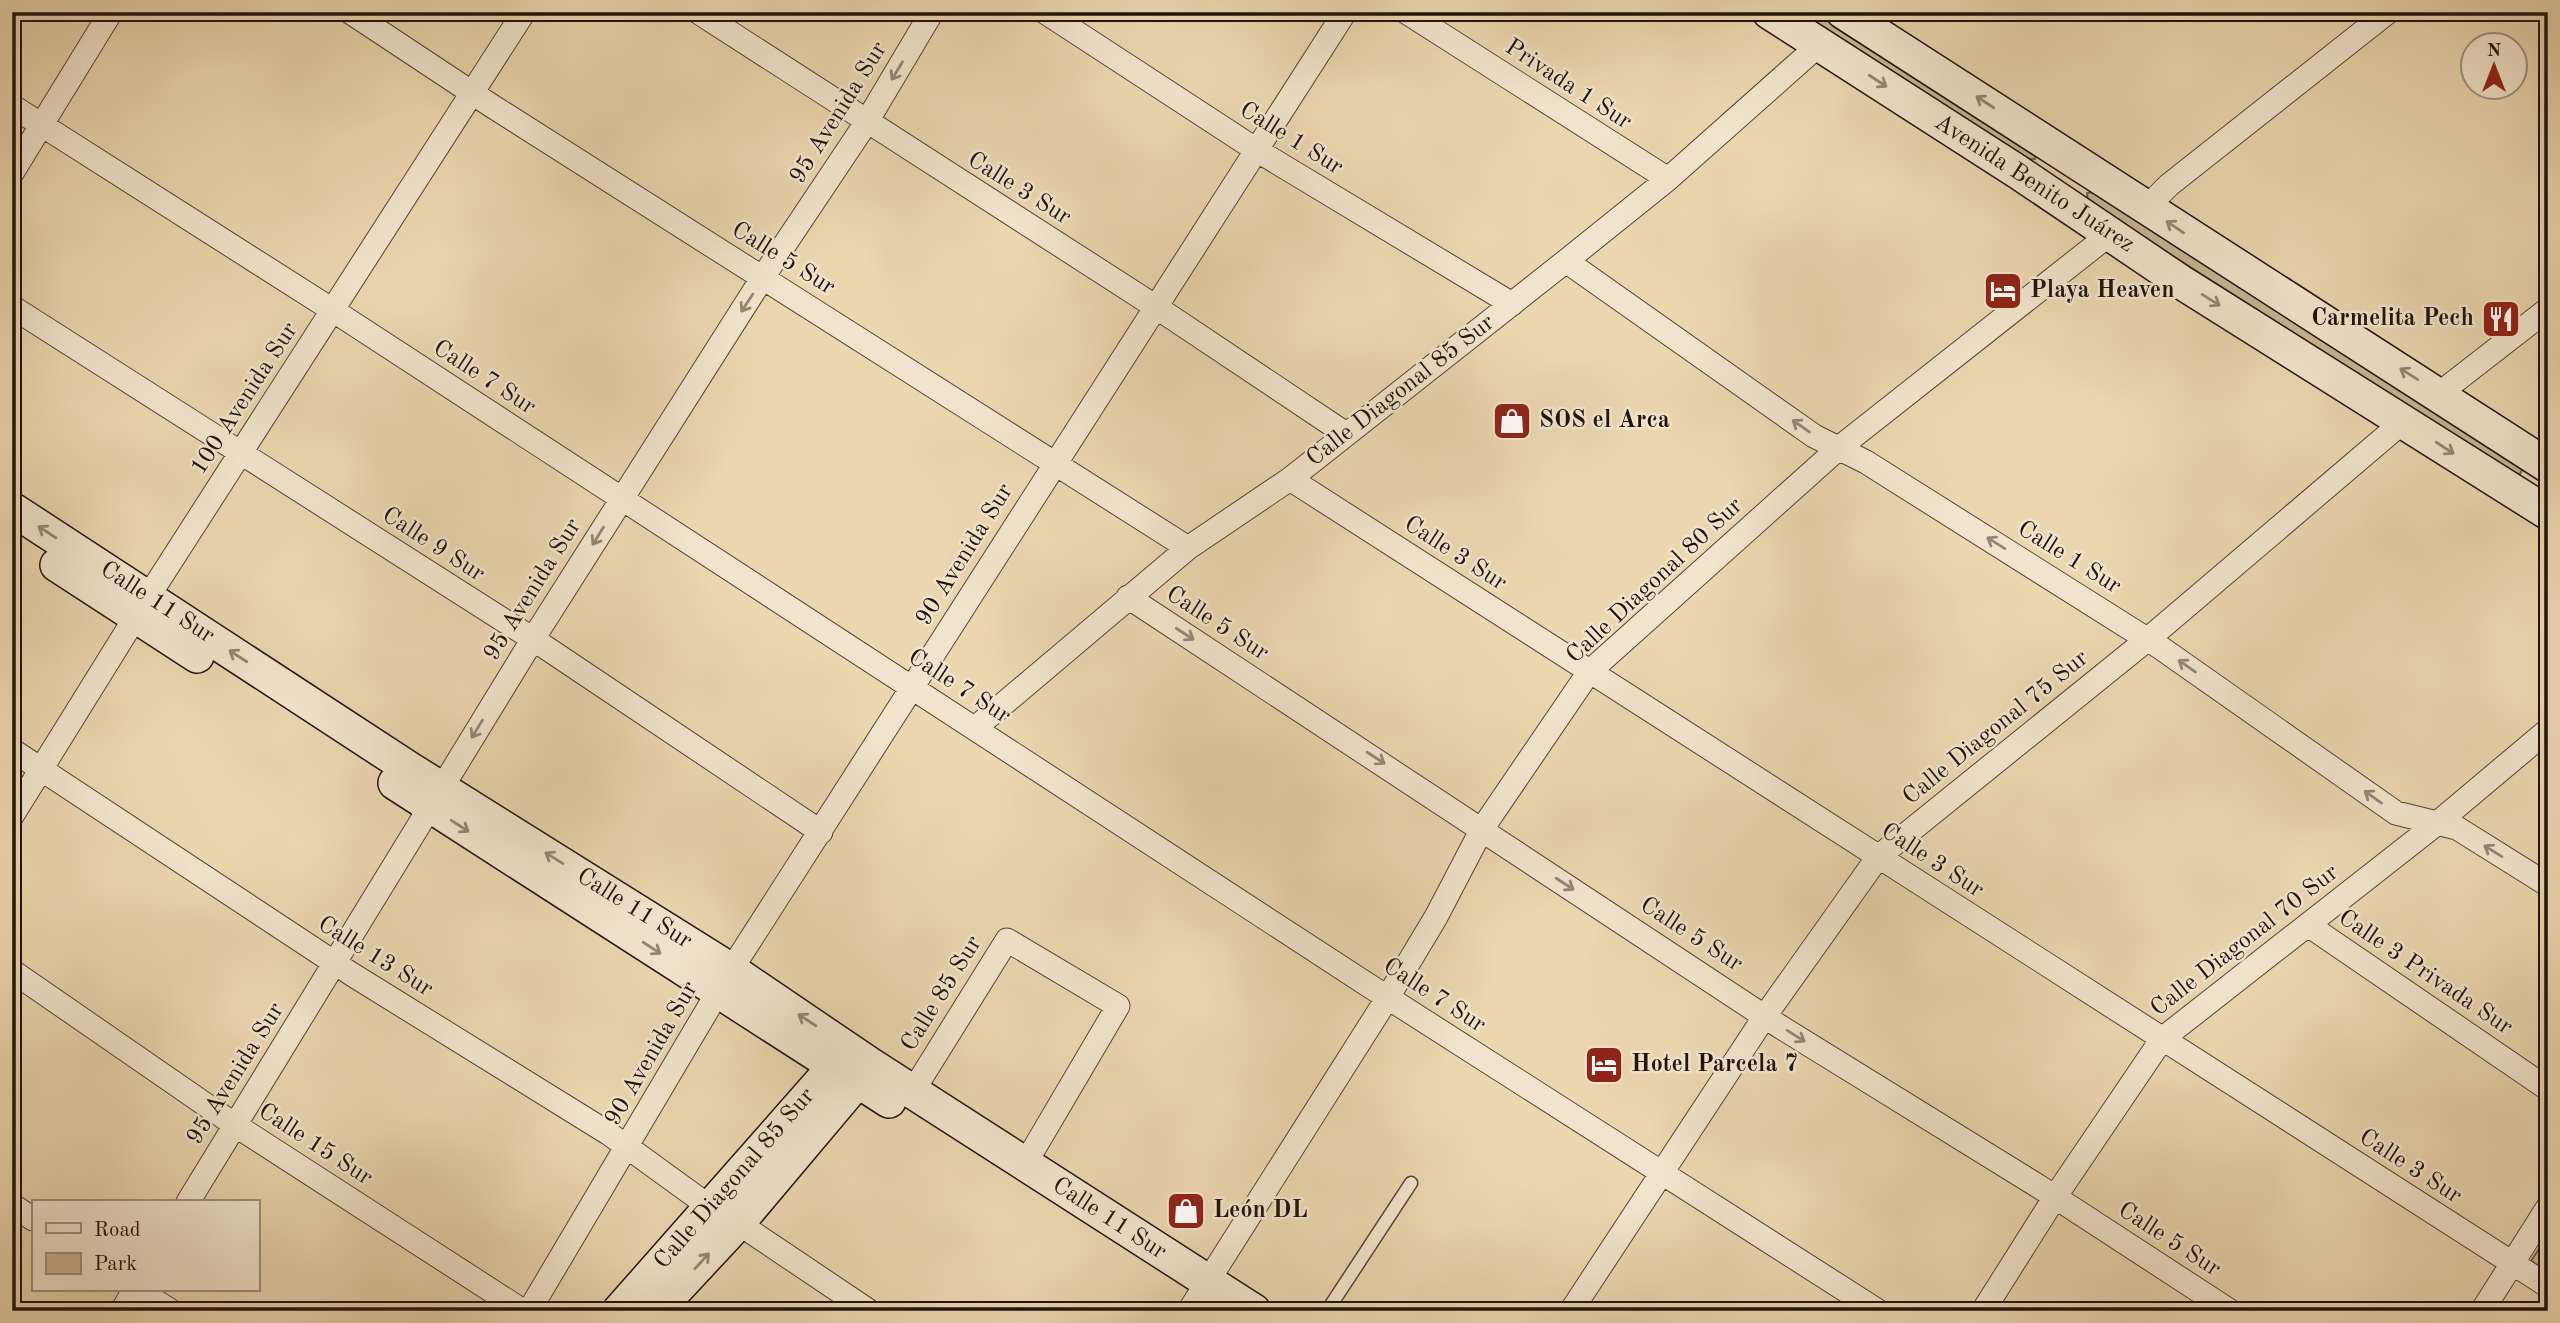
<svg xmlns="http://www.w3.org/2000/svg" width="2560" height="1323" font-family="'Old Standard TT',serif">
<style>
.green{fill:#c9b594;stroke:#756450;stroke-width:2}
.lines{fill:none;stroke-linecap:round;stroke-linejoin:round}
.service-casing{stroke:#544335;stroke-width:15}
.minor-casing{stroke:#544335;stroke-width:25}
.secondary-casing{stroke:#21120c;stroke-width:36}
.service{stroke:#f2e4cc;stroke-width:12}
.minor{stroke:#f2e4cc;stroke-width:23}
.secondary{stroke:#f2e4cc;stroke-width:33}
.oneway{stroke:#948676}
.labels{text-anchor:middle;dominant-baseline:central;stroke-width:5;stroke-linejoin:round;paint-order:stroke}
.street-label{font-size:24px;fill:#21120c;stroke:#f2e4cc}
.poi-label{font-size:24px;font-weight:bold;fill:#21120c;stroke:#f2e4cc;text-anchor:start}
</style>
<rect width="100%" height="100%" fill="#ebd6b0"/>
<filter id="stains"><feTurbulence type="fractalNoise" baseFrequency=".00286" numOctaves="4"/><feColorMatrix values="0 0 0 0 .2 0 0 0 0 .09 0 0 0 0 .02 0 0 0 .5 -.17"/></filter>
<radialGradient id="worn" r=".72"><stop offset=".6" stop-color="#630" stop-opacity="0"/><stop offset="1" stop-color="#630" stop-opacity=".3"/></radialGradient>
<path class="green" d="M1792,12h26l216,138 1,9 -12,1z
M2098,192l421,269 3,9 -2,4 -7,-1 -425,-271 -1,-9z
M2548,1235v37l-17,-11z"/>
<g class="lines">
<g class="service-casing">
<path id="service" d="M1327,1311l84,-128"/>
</g>
<g class="minor-casing">
<path id="minor" d="M350,12l142,94 696,442
M698,12l458,295 190,127
M1045,12l213,139 254,153
M1406,12l262,167
M12,106l322,205 1034,674 510,326
M12,173l99,-161
M2147,207l22,-22 219,-173
M1566,261l248,175 52,26 295,186 235,165 61,15 91,57
M12,307l521,332 288,193
M2440,393l108,-84
M1290,479l1258,807
M1128,597l651,429 259,160 192,125
M975,728l213,-180 102,-69 276,-218 102,-82 152,-135
M12,750l341,225 255,158 102,74
M12,816l136,-219 376,-585
M2308,925l240,164
M12,971l223,154 288,186
M913,1091l94,-151 111,66 -93,158
M188,1202l345,-563 230,-362 103,-154 66,-111
M12,1205l21,14
M738,1223l131,88
M138,1290l33,21
M122,1311l12,-21
M529,1311l202,-341 614,-958
M1189,1311l199,-314 48,-80 46,-88 107,-157 251,-225 270,-213
M1571,1311l194,-295 113,-159 270,-218 256,-218
M1983,1311l72,-114 107,-158 273,-214 113,-95
M2482,1311l66,-104"/>
</g>
<g class="secondary-casing">
<path id="secondary" d="M1769,12l249,160 163,110 367,231
M1843,12l705,454
M12,509l398,260 321,201 140,95 383,246
M57,565l140,91
M395,783l494,318
M619,1311l215,-244 16,-12
M656,1311l82,-88 133,-158"/>
</g>
<use href="#service" class="service"/>
<use href="#minor" class="minor"/>
<use href="#secondary" class="secondary"/>
</g>
<defs><path id="oneway-shaft" d="M-6 0H5M1.5-3L5.5 0L1.5 3" fill="none" stroke-width="1.6" stroke-linecap="round" stroke-linejoin="round" transform="scale(1.75)"/></defs>
<g class="oneway">
<use href="#oneway-shaft" transform="translate(897 71) rotate(121)"/>
<use href="#oneway-shaft" transform="translate(1878 81) rotate(33)"/>
<use href="#oneway-shaft" transform="translate(1985 102) rotate(-147)"/>
<use href="#oneway-shaft" transform="translate(2175 227) rotate(-146)"/>
<use href="#oneway-shaft" transform="translate(2211 300) rotate(32)"/>
<use href="#oneway-shaft" transform="translate(747 303) rotate(123)"/>
<use href="#oneway-shaft" transform="translate(2409 374) rotate(-148)"/>
<use href="#oneway-shaft" transform="translate(1801 426) rotate(-145)"/>
<use href="#oneway-shaft" transform="translate(2445 448) rotate(33)"/>
<use href="#oneway-shaft" transform="translate(47 532) rotate(-147)"/>
<use href="#oneway-shaft" transform="translate(598 536) rotate(122)"/>
<use href="#oneway-shaft" transform="translate(1996 543) rotate(-148)"/>
<use href="#oneway-shaft" transform="translate(1185 634) rotate(33)"/>
<use href="#oneway-shaft" transform="translate(238 656) rotate(-147)"/>
<use href="#oneway-shaft" transform="translate(2187 666) rotate(-145)"/>
<use href="#oneway-shaft" transform="translate(477 729) rotate(122)"/>
<use href="#oneway-shaft" transform="translate(1376 758) rotate(33)"/>
<use href="#oneway-shaft" transform="translate(2373 797) rotate(-145)"/>
<use href="#oneway-shaft" transform="translate(460 826) rotate(33)"/>
<use href="#oneway-shaft" transform="translate(2493 851) rotate(-148)"/>
<use href="#oneway-shaft" transform="translate(554 858) rotate(-148)"/>
<use href="#oneway-shaft" transform="translate(1565 884) rotate(33)"/>
<use href="#oneway-shaft" transform="translate(652 948) rotate(33)"/>
<use href="#oneway-shaft" transform="translate(807 1020) rotate(-147)"/>
<use href="#oneway-shaft" transform="translate(1796 1036) rotate(32)"/>
<use href="#oneway-shaft" transform="translate(702 1261) rotate(-47)"/>
</g>
<defs>
<g id="hotel-square" transform="scale(2.0125)"><rect x="-9" y="-9" width="18" height="18" rx="4" fill="#8f2418" stroke="#f2e4cc"/><path d="M-6-4.5h1.5V1H6V5H4.5V3h-9V5H-6ZM-4 0a1.8 1.8 0 1 1 3.6 0ZM.5 0V-2.5h3Q6-2.5 6 0Z" fill="#fff"/></g>
<g id="restaurant-square" transform="scale(2.0125)"><rect x="-9" y="-9" width="18" height="18" rx="4" fill="#8f2418" stroke="#f2e4cc"/><path d="M-5-6h1v4h1v-4h1v4h1v-4h1v5L-1.5 .5V6h-2V.5L-5-1ZM5-6V6H3V1.5H1.5Q1.5-4 5-6Z" fill="#fff"/></g>
<g id="shop-square" transform="scale(2.0125)"><rect x="-9" y="-9" width="18" height="18" rx="4" fill="#8f2418" stroke="#f2e4cc"/><path d="M-5-2.5h2.3a2.7 3.5 0 0 1 5.4 0H5L5.5 6h-11ZM-1.5-2.5h3a1.5 2.3 0 0 0-3 0Z" fill="#fff"/></g>
</defs>
<g fill-rule="evenodd">
<use href="#hotel-square" x="2003" y="291"/>
<use href="#restaurant-square" x="2501" y="319"/>
<use href="#shop-square" x="1512" y="421"/>
<use href="#hotel-square" x="1604" y="1065"/>
<use href="#shop-square" x="1186" y="1211"/>
</g>
<g class="labels">
<g class="street-label">
<text transform="translate(1568 85) rotate(33)">Privada 1 Sur</text>
<text transform="translate(839 113) rotate(-58)">95 Avenida Sur</text>
<text transform="translate(1291 139) rotate(32)">Calle 1 Sur</text>
<text transform="translate(2034 184) rotate(33)">Avenida Benito Juárez</text>
<text transform="translate(1019 189) rotate(32)">Calle 3 Sur</text>
<text transform="translate(783 259) rotate(32)">Calle 5 Sur</text>
<text transform="translate(484 378) rotate(33)">Calle 7 Sur</text>
<text transform="translate(1401 391) rotate(-38)">Calle Diagonal 85 Sur</text>
<text transform="translate(245 399) rotate(-57)">100 Avenida Sur</text>
<text transform="translate(433 545) rotate(33)">Calle 9 Sur</text>
<text transform="translate(1455 554) rotate(33)">Calle 3 Sur</text>
<text transform="translate(965 555) rotate(-58)">90 Avenida Sur</text>
<text transform="translate(2069 558) rotate(32)">Calle 1 Sur</text>
<text transform="translate(1655 581) rotate(-43)">Calle Diagonal 80 Sur</text>
<text transform="translate(533 590) rotate(-58)">95 Avenida Sur</text>
<text transform="translate(157 603) rotate(33)">Calle 11 Sur</text>
<text transform="translate(1217 624) rotate(33)">Calle 5 Sur</text>
<text transform="translate(959 687) rotate(33)">Calle 7 Sur</text>
<text transform="translate(1996 728) rotate(-39)">Calle Diagonal 75 Sur</text>
<text transform="translate(1932 861) rotate(33)">Calle 3 Sur</text>
<text transform="translate(634 909) rotate(32)">Calle 11 Sur</text>
<text transform="translate(1691 935) rotate(33)">Calle 5 Sur</text>
<text transform="translate(2245 941) rotate(-38)">Calle Diagonal 70 Sur</text>
<text transform="translate(375 957) rotate(32)">Calle 13 Sur</text>
<text transform="translate(2425 973) rotate(34)">Calle 3 Privada Sur</text>
<text transform="translate(942 994) rotate(-58)">Calle 85 Sur</text>
<text transform="translate(1434 996) rotate(33)">Calle 7 Sur</text>
<text transform="translate(652 1054) rotate(-60)">90 Avenida Sur</text>
<text transform="translate(236 1074) rotate(-58)">95 Avenida Sur</text>
<text transform="translate(315 1145) rotate(33)">Calle 15 Sur</text>
<text transform="translate(2410 1167) rotate(33)">Calle 3 Sur</text>
<text transform="translate(735 1179) rotate(-49)">Calle Diagonal 85 Sur</text>
<text transform="translate(1109 1219) rotate(33)">Calle 11 Sur</text>
<text transform="translate(2169 1240) rotate(33)">Calle 5 Sur</text>
</g>
<g class="poi-label">
<text x="2030" y="291">Playa Heaven</text>
<text x="2474" y="319" text-anchor="end">Carmelita Pech</text>
<text x="1539" y="421">SOS el Arca</text>
<text x="1631" y="1065">Hotel Parcela 7</text>
<text x="1213" y="1211">León DL</text>
</g>
</g>
<rect width="2560" height="1323" fill="none" stroke="#ebd6b0" stroke-width="42"/>
<rect x="14" y="14" width="2532" height="1295" fill="none" stroke="#21120c" stroke-width="3.5"/>
<rect x="21" y="21" width="2518" height="1281" fill="none" stroke="#21120c" stroke-width="2"/>
<rect x="32" y="1200" width="228" height="91" fill="#f2e4cc" stroke="#9e907f" stroke-width="2"/>
<rect x="46" y="1223" width="35" height="10" fill="#f2e4cc" stroke="#9e907f" stroke-width="2"/>
<text x="94" y="1236" font-size="21" fill="#21120c">Road</text>
<rect x="46" y="1253" width="35" height="21" fill="#c9b594" stroke="#9e907f" stroke-width="2"/>
<text x="94" y="1270" font-size="21" fill="#21120c">Park</text>
<g transform="translate(2494 66)"><circle r="33" fill="#f2e4cc" stroke="#9e907f" stroke-width="2"/>
<path d="M0-5L12 26L0 18L-12 26Z" fill="#8f2418"/>
<text y="-10" font-size="19" font-weight="bold" text-anchor="middle" fill="#21120c">N</text>
</g>
<rect width="100%" height="100%" filter="url(#stains)"/>
<rect width="100%" height="100%" fill="url(#worn)"/>
</svg>
